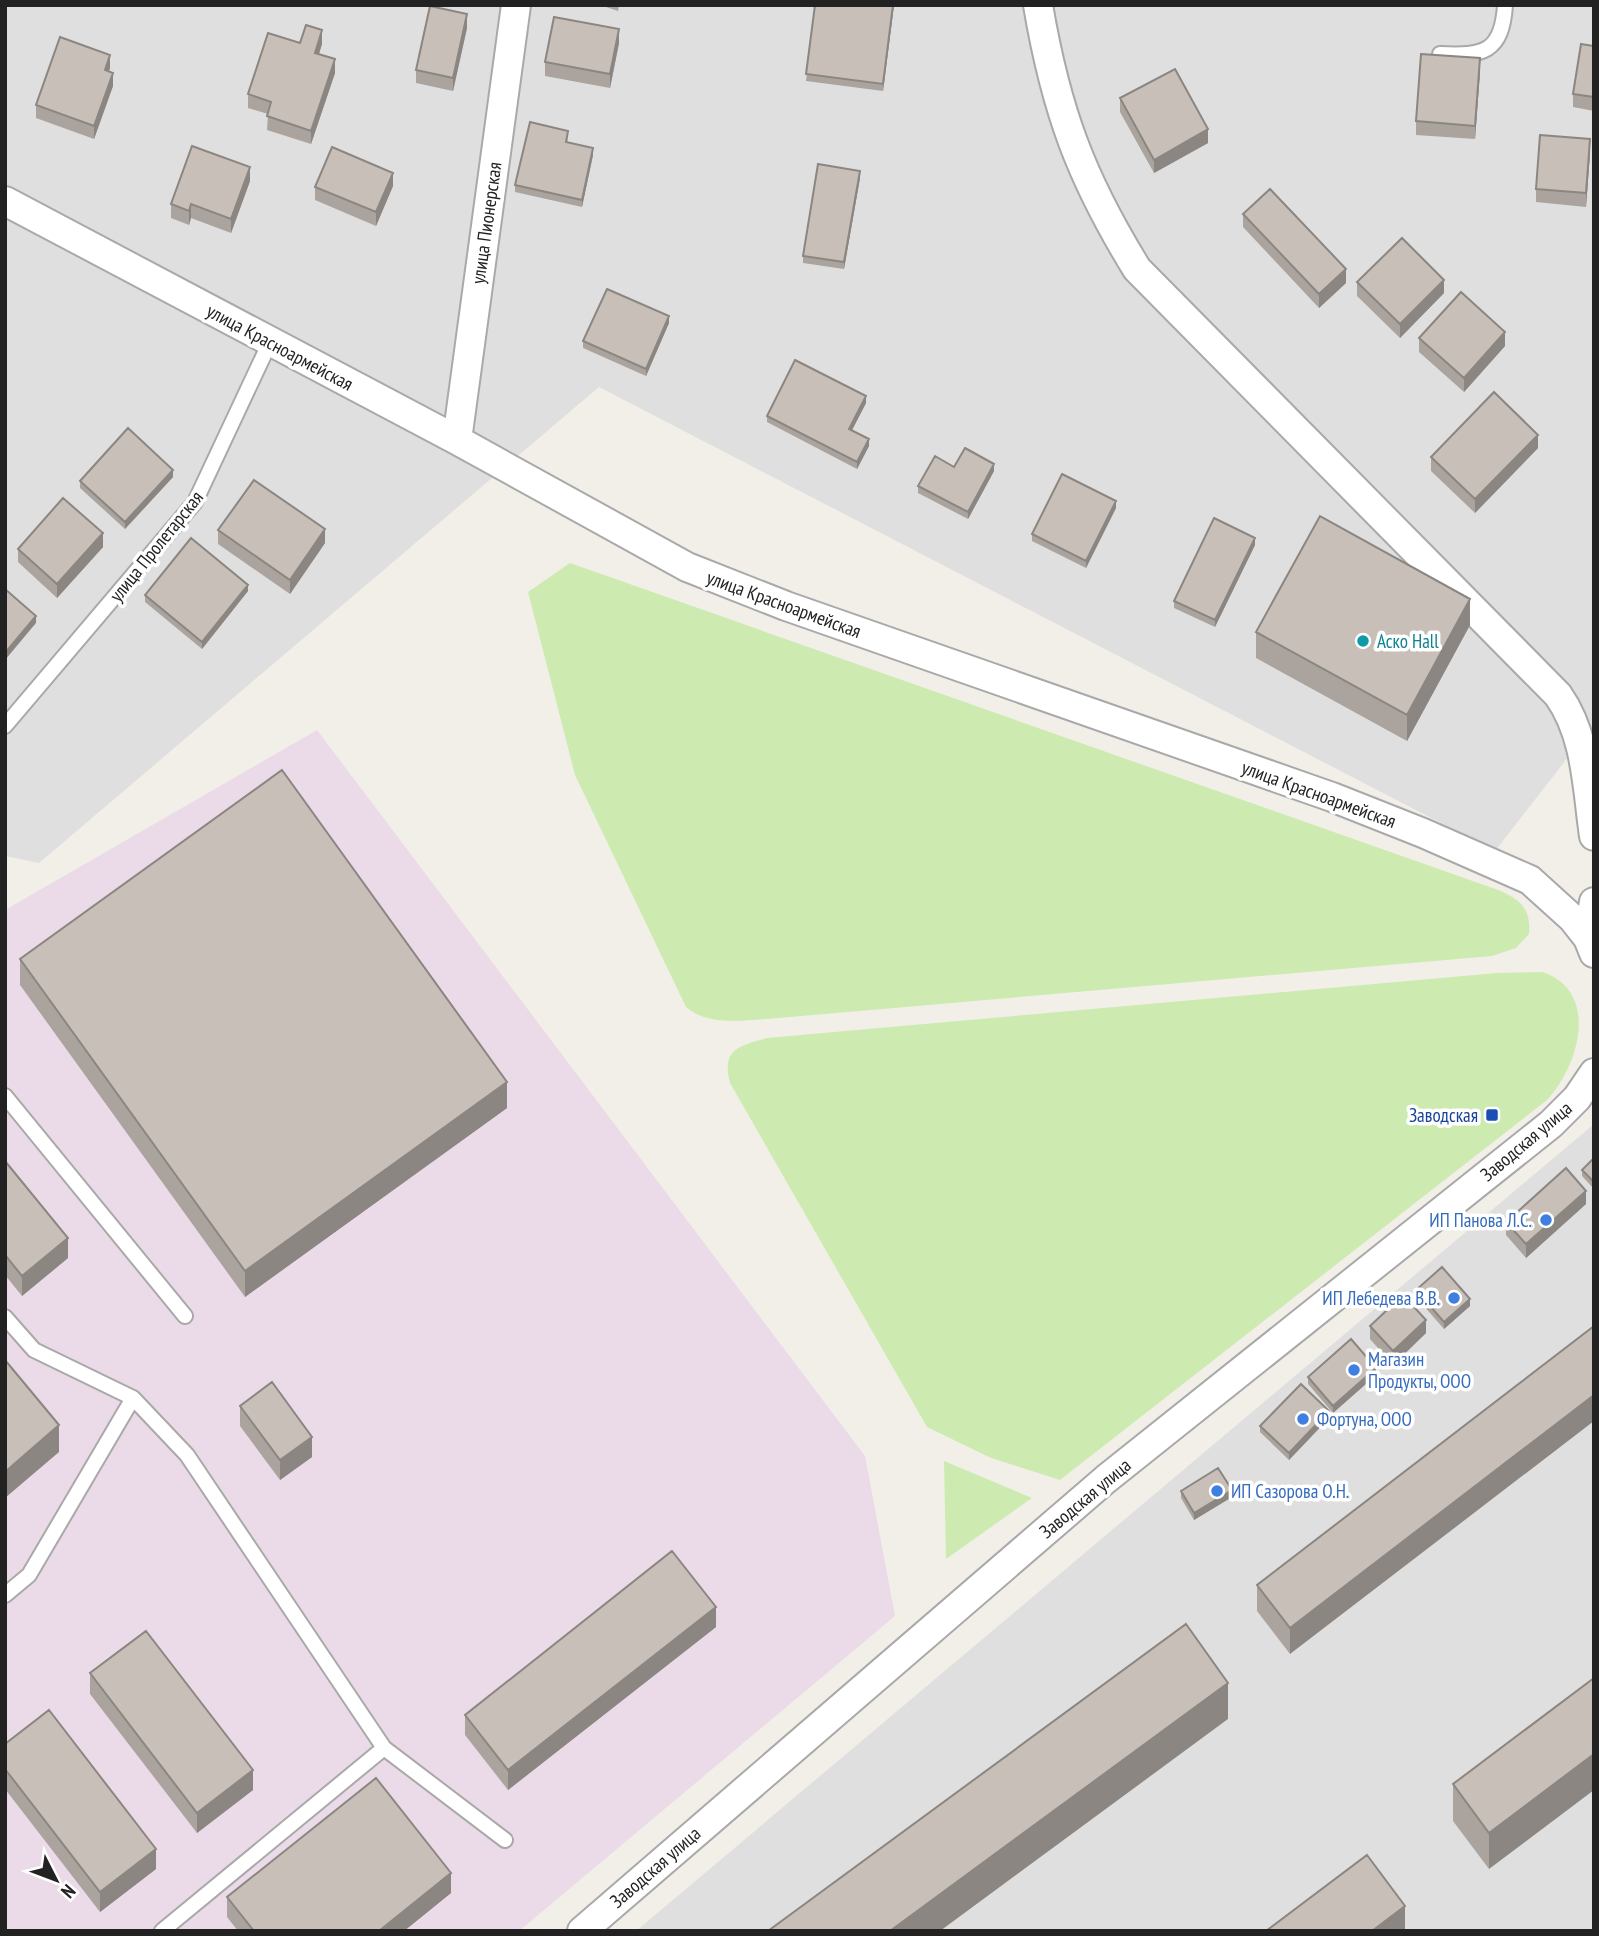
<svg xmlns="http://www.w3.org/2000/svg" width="1599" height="1936" font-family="'PT Sans Narrow',sans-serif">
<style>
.residential{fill:#e0dfdf}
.industrial{fill:#ebdbe8}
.grass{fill:#cdebb0}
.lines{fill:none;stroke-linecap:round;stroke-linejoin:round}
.lane-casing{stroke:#a9a9a9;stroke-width:18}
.street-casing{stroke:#a9a9a9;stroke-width:32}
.lane{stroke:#fff;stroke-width:14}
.street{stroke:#fff;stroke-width:28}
.wall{fill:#aba49e}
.shaded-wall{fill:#8b8681}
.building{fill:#c7bfb8;stroke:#8b8681;stroke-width:2}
.culture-dot{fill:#0f9aa8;stroke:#fff;stroke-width:2.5}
.transit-dot{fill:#1a4fb4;stroke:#fff;stroke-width:2.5}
.shop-dot{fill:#3f7fe0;stroke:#fff;stroke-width:2.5}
.labels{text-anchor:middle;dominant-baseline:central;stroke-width:7;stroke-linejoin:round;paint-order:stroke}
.street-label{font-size:19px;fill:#222;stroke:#fff}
.culture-label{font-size:19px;fill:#0d838f;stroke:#fff;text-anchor:start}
.transit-label{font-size:19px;fill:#164399;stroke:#fff;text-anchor:end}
.shop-label{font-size:19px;fill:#366cbe;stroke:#fff;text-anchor:start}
</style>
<rect width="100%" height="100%" fill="#f2efe9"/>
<path class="residential" d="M5,5h1589v719l-99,127 -896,-464 -560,476 -34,-7z
M1594,1124v807h-958z"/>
<path class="industrial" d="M317,730l548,726 30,160 -376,315h-514v-1021z"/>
<path class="grass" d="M570,563l931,328c21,10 30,19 28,43l-13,14 -24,8 -725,63c-27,1 -59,7 -81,-12l-111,-232 -47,-183z
M1542,972c57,18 39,91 5,128l-487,380 -69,-22 -64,-31 -197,-344c-9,-33 9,-37 37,-45l730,-65z
M944,1461l88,37 -86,61z"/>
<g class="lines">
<g class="lane-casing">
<path id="lane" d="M1440,54c43,2 62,-1 65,-49
M5,726l190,-224 75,-160
M5,1096l180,220
M5,1317l29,33 99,48 -104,177 -24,20
M133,1398l54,57 197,293
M162,1931l222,-183 121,92"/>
</g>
<g class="street-casing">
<path id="street" d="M1038,5c18,106 43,173 99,264l421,426c29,41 29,93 36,141
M5,201l452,239 230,127 99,39 546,191 91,36 107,47 43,39 15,19 6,15
M457,440l59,-435
M1588,938l6,-36
M582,1931l524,-452 445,-355 26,-26 17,-25"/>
</g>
<use href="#lane" class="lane"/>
<use href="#street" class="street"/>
</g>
<path class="wall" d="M600,5h19l-1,6z
M815,5h79l-11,86 -77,-10z
M467,28l-14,63 -37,-8v-13z
M300,43l22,1 -3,10 16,19 -24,71 -44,-14 1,-16 -20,-6v-14z
M619,43l-9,45 -65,-12v-14z
M1594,46v65l-21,-4v-13z
M110,68l-1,3 4,15 -19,53 -58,-21v-13z
M1480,72l-5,67 -59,-4v-14z
M1120,98l88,45 -54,30 -34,-61z
M568,138l-1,5 26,12 -11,52 -67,-15v-7z
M1590,153l-4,54 -50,-5v-13z
M860,178l-16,91 -41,-6v-7z
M250,181l-19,52 -40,-15 -2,7 -18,-7v-14z
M393,186l-17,40 -61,-26v-13z
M1243,214l103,69 -27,25 -76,-81z
M1357,282l87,11 -44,45 -43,-42z
M669,323l-23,53 -63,-28v-7z
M1419,338l86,8 -41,46 -45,-40z
M866,403l-14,27 17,16 -12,23 -90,-47v-6z
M1538,448l-63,65 -44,-42v-14z
M954,467l40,4 -26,48 -50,-26v-7z
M173,477l-48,52 -45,-41v-7z
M1116,508l-30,60 -54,-27v-7z
M218,530l107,13 -35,51 -72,-50z
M1255,545l-40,82 -41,-19v-7z
M103,547l-46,51 -39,-36v-13z
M248,591l-46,58 -57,-47v-7z
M1470,625l-63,116 -151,-83v-26z
M20,959l487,149 -262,189 -225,-312z
M1594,1158v31l-12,-13v-6z
M5,1161l63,97 -46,38 -17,-21z
M1586,1204l-60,54 -20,-23v-13z
M1416,1290l54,16 -26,23 -28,-32z
M1370,1326l56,7 -33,32 -23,-26z
M1594,1326l-304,328 -33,-43v-26z
M1376,1375l-43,38 -25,-29v-7z
M240,1406l72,51 -32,23 -40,-54z
M1329,1418l-40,42 -29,-28v-6z
M1181,1491l51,6 -38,23 -13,-22z
M716,1627l-208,163 -43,-55v-20z
M90,1673l163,117 -56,43 -107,-139z
M1594,1678l-105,191 -36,-48v-37z
M5,1744l151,125 -56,43 -95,-123z
M451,1893l-47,38h-166l-11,-14v-20z"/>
<path class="shaded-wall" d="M893,5h1l-11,86v-7z
M467,14v14l-14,63v-13z
M619,29v14l-9,45v-14z
M322,30v14l-7,22v-13z
M110,55v13l-5,15v-13z
M1480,58v14l-5,67v-13z
M335,59v14l-24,71v-13z
M113,73v13l-19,53v-13z
M1208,129v14l-54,30v-13z
M1590,139v14l-4,54v-14z
M593,148v7l-11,52v-7z
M250,167v14l-19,52v-14z
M860,171v7l-16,91v-7z
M393,173v13l-17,40v-14z
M191,204v14l-2,7v-14z
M1346,269v14l-27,25v-14z
M1444,280v13l-44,45v-14z
M669,316v7l-23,53v-7z
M1505,332v14l-41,46v-14z
M866,396v7l-17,33v-7z
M1538,435v13l-63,65v-14z
M869,439v7l-12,23v-7z
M994,464v7l-26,48v-7z
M173,470v7l-48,52v-7z
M1116,501v7l-30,60v-7z
M325,529v14l-35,51v-14z
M103,533v14l-46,51v-14z
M1255,538v7l-40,82v-7z
M248,585v6l-46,58v-7z
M1470,599v26l-63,116v-26z
M36,616v7l-31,37v-7z
M507,1082v26l-262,189v-26z
M1586,1191v13l-60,54v-14z
M68,1238v20l-46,38v-20z
M1470,1299v7l-26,23v-7z
M1426,1320v13l-33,32v-14z
M1376,1368v7l-43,38v-7z
M1594,1395v26l-304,233v-26z
M1329,1411v7l-40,42v-7z
M59,1425v27l-54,46v-26z
M312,1437v20l-32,23v-20z
M1232,1490v7l-38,23v-7z
M716,1607v20l-208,163v-20z
M1228,1683v36l-288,212h-50z
M1594,1754v36l-105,79v-36z
M253,1770v20l-56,43v-20z
M156,1849v20l-56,43v-20z
M451,1873v20l-47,38h-25z
M1405,1906v25h-33z"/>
<path class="building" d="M815,5h78l-10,79 -77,-10z
M430,6l37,8 -14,64 -37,-8z
M554,17l65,12 -9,45 -65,-12z
M306,25l16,5 -7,23 20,6 -24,72 -44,-15 4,-14 -23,-8 20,-61 32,10z
M60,37l50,18 -5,15 8,3 -19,53 -58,-21z
M1581,44l13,2v51l-21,-3z
M1421,54l59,4 -5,68 -59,-5z
M1175,69l33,60 -54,31 -34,-62z
M530,122l38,9 -2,11 27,6 -11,52 -67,-15z
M1540,135l50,4 -4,54 -50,-4z
M192,146l58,21 -19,52 -40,-15 -2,7 -18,-7z
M332,147l61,26 -17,39 -61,-25z
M818,164l42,7 -16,91 -41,-6z
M1270,189l76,80 -27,25 -76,-80z
M1402,238l42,42 -44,44 -43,-42z
M607,289l62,27 -23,53 -63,-28z
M1461,292l44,40 -41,46 -45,-40z
M795,360l71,36 -17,33 20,10 -12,23 -90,-46z
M1494,392l44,43 -63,64 -44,-42z
M128,428l45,42 -48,52 -45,-41z
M965,448l29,16 -26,48 -50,-26 17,-30 19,11z
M1062,474l54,27 -30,60 -54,-27z
M254,480l71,49 -35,51 -72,-50z
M63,498l40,35 -46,51 -39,-35z
M1320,516l150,83 -63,116 -151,-83z
M1214,518l41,20 -40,82 -41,-19z
M191,538l57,47 -46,57 -57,-47z
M5,589l31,27 -31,37z
M282,770l225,312 -262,189 -225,-312z
M1594,1158v24l-12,-12z
M5,1161l63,77 -46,38 -17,-21z
M1566,1168l20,23 -60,53 -20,-22z
M1442,1267l28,32 -26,23 -28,-32z
M1403,1295l23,25 -33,31 -23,-25z
M1594,1326v69l-304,233 -33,-43z
M1351,1339l25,29 -43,38 -25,-29z
M5,1360l54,65 -54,47z
M272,1382l40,55 -32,23 -40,-54z
M1301,1384l28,27 -40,42 -29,-27z
M1218,1468l14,22 -38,23 -13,-22z
M672,1551l44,56 -208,163 -43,-55z
M1186,1624l42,59 -338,248h-122z
M146,1631l107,139 -56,43 -107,-140z
M1594,1678v76l-105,79 -36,-49z
M49,1710l107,139 -56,43 -95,-123v-25z
M376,1778l75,95 -72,58h-125l-27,-34z
M1367,1855l38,51 -33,25h-106z"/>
<circle class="culture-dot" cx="1363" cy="641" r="7"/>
<rect class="transit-dot" x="1485" y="1108" width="14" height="14" rx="3.5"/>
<g class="shop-dot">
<circle cx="1546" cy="1220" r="7"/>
<circle cx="1454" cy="1298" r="7"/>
<circle cx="1354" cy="1370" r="7"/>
<circle cx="1303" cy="1419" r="7"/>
<circle cx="1217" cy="1491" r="7"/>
</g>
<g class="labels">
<g class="street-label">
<text transform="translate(486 223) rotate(-82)">улица Пионерская</text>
<text transform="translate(280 347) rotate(28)">улица Красноармейская</text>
<text transform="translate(156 546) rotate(-51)">улица Пролетарская</text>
<text transform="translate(784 604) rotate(20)">улица Красноармейская</text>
<text transform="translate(1319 794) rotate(20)">улица Красноармейская</text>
<text transform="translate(1526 1141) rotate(-40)">Заводская улица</text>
<text transform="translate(1085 1498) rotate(-40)">Заводская улица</text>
<text transform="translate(655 1867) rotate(-41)">Заводская улица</text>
</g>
<g class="culture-label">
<text x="1377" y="641">Аско Hall</text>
</g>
<g class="transit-label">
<text x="1478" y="1115">Заводская</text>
</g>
<g class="shop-label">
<text x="1532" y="1220" text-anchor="end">ИП Панова Л.С.</text>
<text x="1440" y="1298" text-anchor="end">ИП Лебедева В.В.</text>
<text x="1368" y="1359">Магазин<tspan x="1368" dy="22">Продукты, ООО</tspan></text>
<text x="1317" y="1419">Фортуна, ООО</text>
<text x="1231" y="1491">ИП Сазорова О.Н.</text>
</g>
</g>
<rect width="1599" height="1936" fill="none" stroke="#222222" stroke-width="14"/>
<g transform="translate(56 1880) rotate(132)" stroke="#ffffff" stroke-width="5" paint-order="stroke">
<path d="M0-5L12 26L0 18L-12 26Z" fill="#222222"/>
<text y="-10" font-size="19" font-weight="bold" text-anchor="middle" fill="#222222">N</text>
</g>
</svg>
